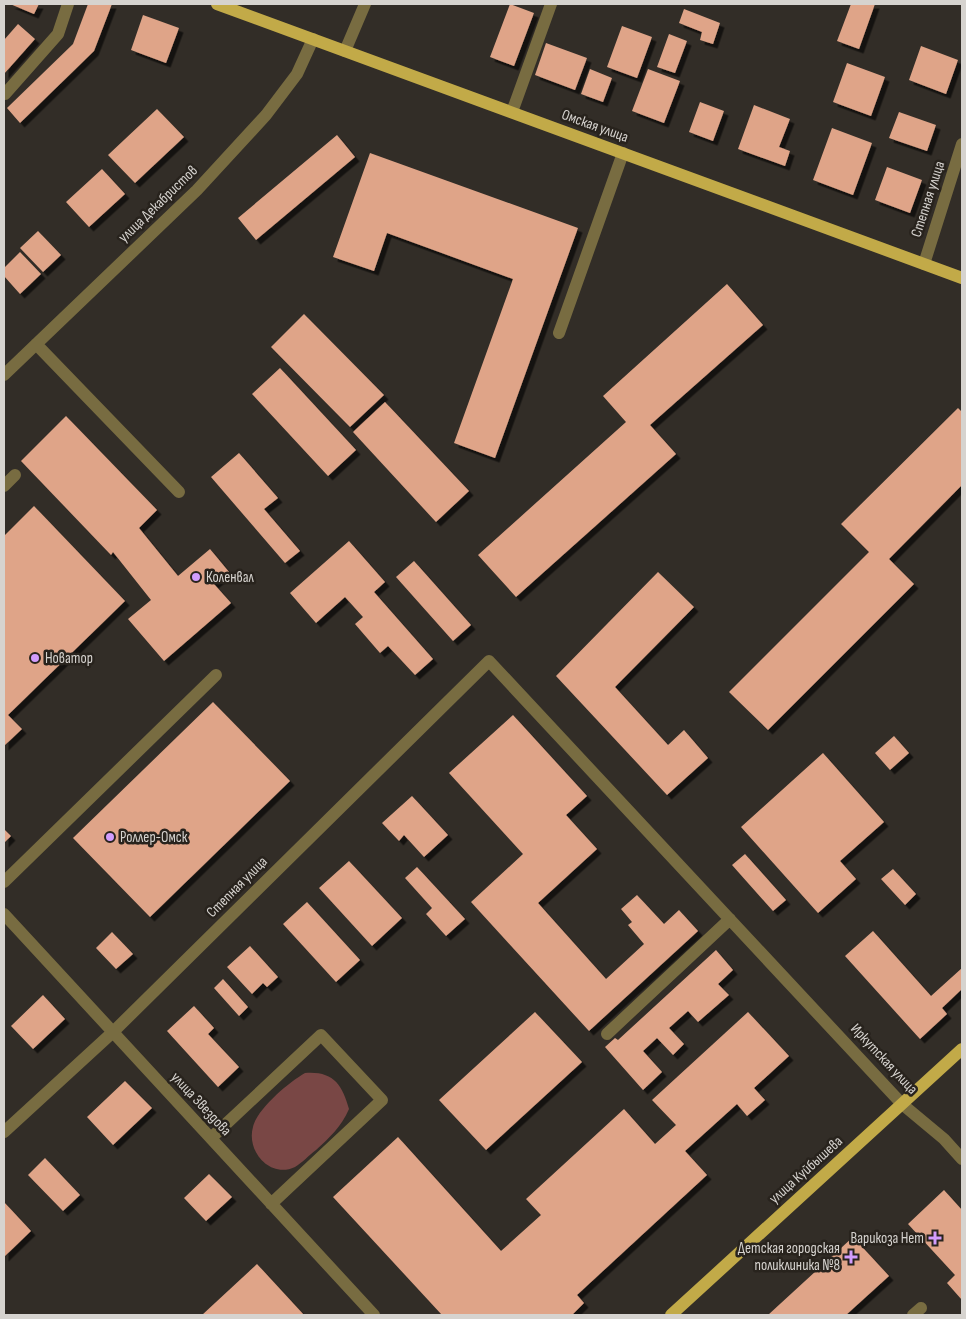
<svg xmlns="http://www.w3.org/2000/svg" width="966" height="1319" font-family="'Sofia Sans Condensed',sans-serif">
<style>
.green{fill:#794745}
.building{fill:#dfa488;filter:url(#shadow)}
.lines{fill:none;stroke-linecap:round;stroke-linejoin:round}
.minor{stroke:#786c41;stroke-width:12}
.major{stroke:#c2aa48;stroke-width:12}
.poi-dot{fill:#d29dfd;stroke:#28231d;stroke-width:2}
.labels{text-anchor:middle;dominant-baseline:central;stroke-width:5;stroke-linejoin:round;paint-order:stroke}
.street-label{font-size:15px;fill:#d6d3cf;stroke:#28231d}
.poi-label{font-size:15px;fill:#d6d3cf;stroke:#28231d;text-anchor:start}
</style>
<defs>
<filter id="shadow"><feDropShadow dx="4.5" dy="4.5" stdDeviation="0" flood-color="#0009"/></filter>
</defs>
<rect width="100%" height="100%" fill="#322d27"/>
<path class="green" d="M305,1073c28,-2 37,11 44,36 -8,18 -19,28 -33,41 -7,5 -14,13 -21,17 -25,12 -49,-16 -42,-40 4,-18 36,-45 52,-54z"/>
<path class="building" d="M10,4h29l-5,10z
M88,4h24l-18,47 -74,72 -13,-15 66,-64z
M510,4l24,9 -20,53 -24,-9z
M851,4h24l-16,45 -22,-8z
M684,9l36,14 -7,21 -13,-4 2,-8 -23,-9z
M143,15l36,13 -13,35 -35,-13z
M18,24l17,15 -31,35v-34z
M622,26l30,11 -15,41 -30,-11z
M669,34l18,7 -12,32 -18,-6z
M546,43l41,15 -12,32 -40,-15z
M921,46l37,14 -12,34 -37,-14z
M847,63l38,14 -14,39 -38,-14z
M590,69l22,9 -9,24 -22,-8z
M648,69l32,12 -16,42 -32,-12z
M700,102l24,9 -11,30 -24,-9z
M754,105l36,14 -11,28 11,4 -5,15 -47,-17z
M157,109l27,28 -49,46 -27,-28z
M899,112l37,13 -9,26 -38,-13z
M832,128l40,15 -19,52 -40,-15z
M337,135l18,22 -99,83 -18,-22z
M370,153l208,75 -83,230 -41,-15 59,-164 -126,-46 -13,38 -41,-14z
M887,167l35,13 -12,33 -35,-13z
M102,169l23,25 -36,33 -23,-25z
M38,231l23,24 -18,17 -23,-24z
M20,252l21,22 -21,20 -16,-18v-8z
M727,284l36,41 -113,100 26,29 -160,143 -38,-42 148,-133 -23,-26z
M304,314l80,81 -34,32 -79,-80z
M280,368l76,82 -28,26 -76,-82z
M385,402l84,89 -33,31 -83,-90z
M958,408l4,4v73l-73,74 25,25 -146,146 -39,-38 140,-140 -28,-28z
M66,416l91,94 -18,18 39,48 32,-27 19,23 -15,12 17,19 -67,58 -36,-42 23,-19 -38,-48 -2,3 -90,-94z
M239,453l39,45 -14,11 36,42 -15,12 -74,-86z
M34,506l91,95 -117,114 14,14 -18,17v-210z
M349,541l36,41 -11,10 59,67 -18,16 -27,-29 -8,7 -25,-29 8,-7 -18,-20 -29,26 -26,-30z
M414,561l57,64 -18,16 -57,-64z
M658,572l36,35 -79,80 53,58 16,-15 24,28 -41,37 -111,-119z
M213,702l77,79 -140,136 -77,-79z
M513,715l74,81 -21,19 31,34 -59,54 68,76 38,-35 -16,-19 4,-3 -11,-13 16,-14 27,29 15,-14 19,21 -109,100 -118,-129 52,-48 -74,-81z
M894,736l15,17 -19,17 -15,-17z
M823,753l61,69 -44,39 16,18 -38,34 -77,-86z
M412,796l36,39 -24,22 -20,-22 -5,6 -17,-18z
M4,829l7,7 -7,7z
M745,854l41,46 -13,11 -41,-46z
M349,861l53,57 -30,28 -53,-58z
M417,867l48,52 -19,17 -20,-22 6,-6 -27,-30z
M893,869l23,25 -11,11 -24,-26z
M307,902l53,58 -24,22 -53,-58z
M873,931l58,65 31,-28v21l-20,19 5,6 -27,25 -75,-83z
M112,932l21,22 -17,15 -20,-21z
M250,946l28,31 -11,10 -4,-4 -11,11 -25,-27z
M716,950l17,20 -15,14 11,11 -31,27 -10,-11 -19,17 15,16 -11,11 -16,-17 -14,13 19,21 -19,18 -38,-43 10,-9 3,2z
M223,979l25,28 -9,9 -25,-28z
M43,995l22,24 -32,30 -22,-23z
M194,1006l20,22 -6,6 31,33 -21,20 -51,-56z
M535,1012l47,50 -96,88 -47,-50z
M748,1012l41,44 -35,32 11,12 -18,16 -10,-12 -52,47 22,24 -130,120 7,8 -12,12h-130l-109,-118 65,-60 103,114 40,-36 -15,-16 98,-90 31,35 21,-19 -24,-25z
M125,1081l27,27 -39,37 -26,-28z
M45,1158l35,37 -17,16 -35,-36z
M209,1174l23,23 -26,24 -22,-23z
M944,1190l18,20v90l-15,-17 8,-8 -47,-51z
M4,1202l27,29 -27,26z
M853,1237l36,39 -43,39h-78z
M257,1264l47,51h-102z"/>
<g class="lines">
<path class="minor" d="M345,51l20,-47
M5,94l53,-60 10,-30
M512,112l39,-108
M924,264l38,-120
M559,333l64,-180
M36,344l143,148
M4,375l193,-185 69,-75 31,-41 16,-35
M4,486l11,-11
M4,882l212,-207
M4,914l370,401
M607,1034l123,-115
M4,1132l109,-100 376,-371 413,443 42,35 18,20
M211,1138l110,-103 61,65 -111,104
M913,1315l8,-7"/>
<path class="major" d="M217,4l745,274
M671,1315l291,-266"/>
</g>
<g class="poi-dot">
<circle cx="196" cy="577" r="5"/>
<circle cx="35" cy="658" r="5"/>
<circle cx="110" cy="837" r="5"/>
<path d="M932.5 1230.5h5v5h5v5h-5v5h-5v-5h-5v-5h5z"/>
<path d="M848.5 1249.5h5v5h5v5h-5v5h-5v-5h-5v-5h5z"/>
</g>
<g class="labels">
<g class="street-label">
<text transform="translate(595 126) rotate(20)">Омская улица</text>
<text transform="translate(928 199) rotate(-72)">Степная улица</text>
<text transform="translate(158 204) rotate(-44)">улица Декабристов</text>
<text transform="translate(237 887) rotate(-45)">Степная улица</text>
<text transform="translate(884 1059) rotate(47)">Иркутская улица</text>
<text transform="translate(201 1104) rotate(47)">улица Звездова</text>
<text transform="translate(806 1170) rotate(-42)">улица Куйбышева</text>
</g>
<g class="poi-label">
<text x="206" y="577">Коленвал</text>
<text x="45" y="658">Новатор</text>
<text x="120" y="837">Роллер-Омск</text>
<text x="924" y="1238" text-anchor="end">Варикоза Нет</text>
<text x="840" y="1248" text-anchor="end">Детская городская<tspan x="840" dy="17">поликлиника №8</tspan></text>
</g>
</g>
<rect width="966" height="1319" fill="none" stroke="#d6d3cf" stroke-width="10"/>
</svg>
